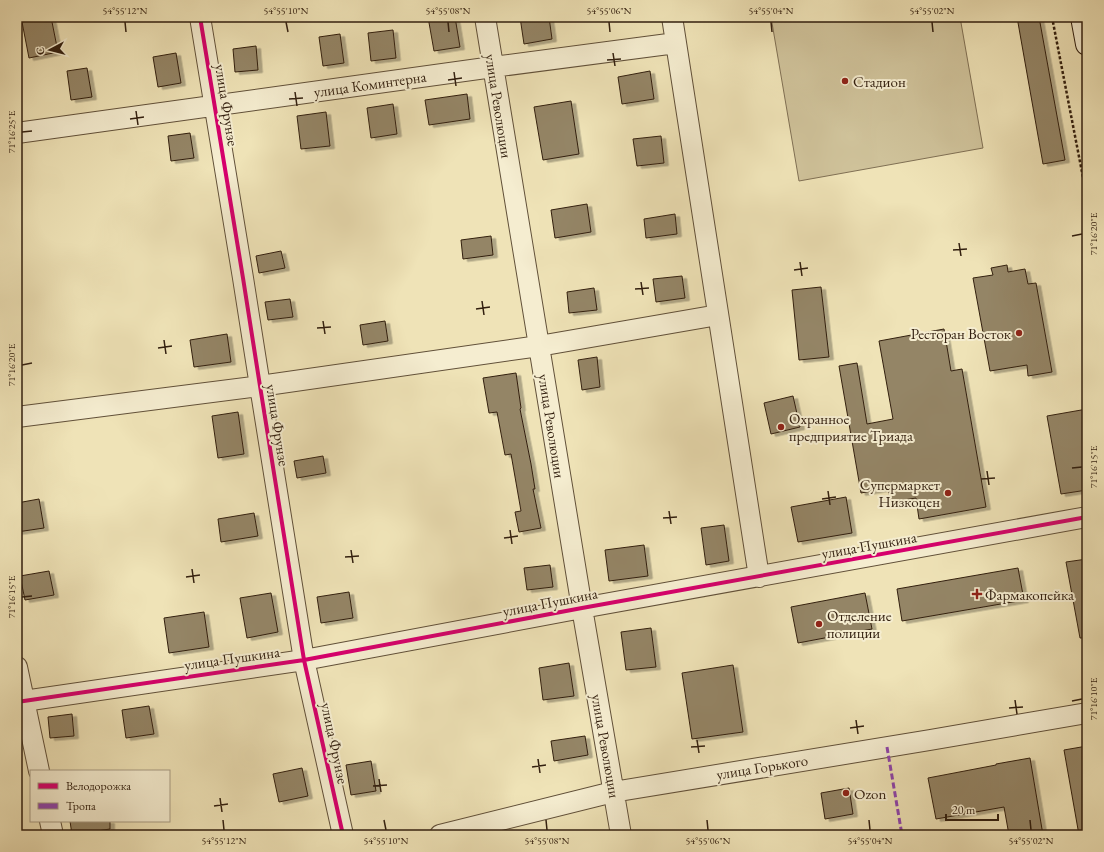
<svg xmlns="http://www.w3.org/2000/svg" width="1104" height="852" font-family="'EB Garamond',serif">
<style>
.green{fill:#cfc29a;stroke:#807054}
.building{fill:#948566;stroke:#321f0f;filter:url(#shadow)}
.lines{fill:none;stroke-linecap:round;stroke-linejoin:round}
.street-casing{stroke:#615039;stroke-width:22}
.secondary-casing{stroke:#321f0f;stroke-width:24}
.path{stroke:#321f0f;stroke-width:2.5;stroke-dasharray:3 2;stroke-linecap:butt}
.street{stroke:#f5edd0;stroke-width:20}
.secondary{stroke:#f5edd0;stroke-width:22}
.quiet{stroke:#8e44ad;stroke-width:3;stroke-dasharray:6 3;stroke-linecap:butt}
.cycleway-casing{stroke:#f5edd0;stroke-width:6}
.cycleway{stroke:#d6006c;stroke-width:4}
.ticks{fill:none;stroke:#321f0f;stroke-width:1.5}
.poi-dot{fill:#8f2418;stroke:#f5edd0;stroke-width:1.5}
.labels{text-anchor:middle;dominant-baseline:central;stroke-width:4;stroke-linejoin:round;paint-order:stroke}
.poi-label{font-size:15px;fill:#321f0f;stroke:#f5edd0;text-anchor:start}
.street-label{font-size:15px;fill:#321f0f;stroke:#f5edd0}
.neatline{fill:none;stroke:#321f0f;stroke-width:1.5}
.ticks-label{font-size:10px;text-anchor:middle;fill:#321f0f}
</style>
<defs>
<filter id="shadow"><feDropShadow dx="4.5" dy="2.5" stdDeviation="0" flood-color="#0004"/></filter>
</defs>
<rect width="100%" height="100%" fill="#efe3b7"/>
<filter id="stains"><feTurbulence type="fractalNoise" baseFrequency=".005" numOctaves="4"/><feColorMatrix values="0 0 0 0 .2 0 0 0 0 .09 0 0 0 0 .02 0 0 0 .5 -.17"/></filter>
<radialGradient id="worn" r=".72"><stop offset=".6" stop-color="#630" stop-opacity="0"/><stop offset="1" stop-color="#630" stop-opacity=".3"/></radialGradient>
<path class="green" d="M771,17h189l23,131 -184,33z"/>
<path class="building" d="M48,17h3l7,35 -29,6 -7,-36z
M428,17h27l5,30 -26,4z
M520,17h29l3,22 -28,5z
M1017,17h22l26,143 -22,4z
M393,30l3,28 -25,3 -3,-28z
M340,34l4,29 -21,3 -4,-29z
M256,46l2,24 -23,2 -2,-23z
M176,53l5,30 -23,4 -5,-30z
M87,68l5,29 -21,3 -4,-29z
M650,71l4,28 -32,5 -4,-27z
M467,94l3,25 -41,6 -4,-25z
M571,101l8,53 -36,6 -9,-53z
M393,104l4,30 -26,4 -4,-30z
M326,112l4,34 -29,3 -4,-33z
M190,133l4,25 -23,3 -3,-25z
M661,136l3,27 -27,3 -4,-27z
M587,204l4,28 -36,6 -4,-28z
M675,214l2,20 -31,4 -2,-19z
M491,236l2,19 -30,4 -2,-19z
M281,251l4,17 -26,5 -3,-17z
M1007,265l1,7 17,-3 3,15 8,-1 16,89 -24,4 -1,-11 -37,6 -17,-93 20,-3 -2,-7z
M682,276l3,22 -29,4 -3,-23z
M821,287l8,70 -30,3 -7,-70z
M594,288l3,22 -28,3 -2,-21z
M290,299l3,18 -25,3 -3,-18z
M385,321l3,20 -25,4 -3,-20z
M944,329l7,42 11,-2 24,138 -67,12 -3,-21 -25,4 -3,-14 -27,5 -22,-127 18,-3 10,61 26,-5 -14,-78z
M227,334l4,28 -37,5 -4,-27z
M597,357l3,30 -18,3 -4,-30z
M516,373l5,35 -1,1 11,55 4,25h-2l8,39 -22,4 -4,-20 6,-1 -10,-57 -6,1 -8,-43 -8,1 -6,-35z
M793,396l7,31 -29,7 -7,-31z
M1087,409v81l-26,4 -14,-78z
M238,412l6,42 -26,4 -6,-42z
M323,456l3,17 -29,5 -3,-17z
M846,497l6,36 -54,9 -7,-35z
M39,499l5,29 -27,4v-29z
M254,513l4,23 -37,6 -3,-23z
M724,525l5,36 -23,4 -5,-37z
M644,545l4,31 -39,5 -4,-31z
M1087,559v79h-7l-14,-76z
M550,565l3,22 -26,3 -3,-22z
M1018,568l6,32 -122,21 -5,-32z
M49,571l5,24 -29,5 -5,-24z
M349,592l4,26 -32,5 -4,-26z
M271,593l7,39 -31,6 -7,-40z
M865,593l7,36 -74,14 -7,-36z
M204,612l5,35 -40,6 -5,-35z
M651,628l5,39 -30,3 -5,-38z
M569,663l5,33 -31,4 -4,-32z
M733,665l10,67 -51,7 -10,-66z
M149,706l5,28 -28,4 -4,-28z
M72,714l2,22 -24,2 -2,-21z
M585,736l3,19 -34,6 -3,-20z
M1087,746v89h-8l-15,-85z
M1030,758l13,77h-34l-5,-28 -68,12 -8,-41 68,-13v-1z
M371,761l5,30 -25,4 -5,-30z
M302,768l6,28 -29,6 -6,-28z
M849,788l4,26 -28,5 -4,-26z
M70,821h40v8l-38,6z"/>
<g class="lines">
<g class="street-casing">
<path id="street" d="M200,17l43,261 17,108 44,274 39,175
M485,17l97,591 39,227
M672,17l87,560
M17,133l476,-66 183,-24
M17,417l243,-31 279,-40 179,-31
M17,667l22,104
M17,702l287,-42 278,-52 505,-91
M50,821l3,14
M440,835l173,-43 317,-52 157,-27"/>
</g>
<g class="secondary-casing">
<path id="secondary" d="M1082,17l5,27"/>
</g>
<path class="path" d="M1052,17l35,181"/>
<use href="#street" class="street"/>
<use href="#secondary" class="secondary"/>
<path class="quiet" d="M887,747l15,88"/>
<g class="cycleway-casing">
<path id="cycleway" d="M200,17l43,261 17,108 44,274 39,175
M17,702l287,-42 278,-52 505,-91"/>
</g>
<use href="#cycleway" class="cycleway"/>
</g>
<path class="ticks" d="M125,22l1,10M286,22l2,10M448,22l1,10M609,22l1,10M771,22l1,10M932,22l1,10M613,53l2,13M607,60l14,-1M454,72l2,14M448,80l14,-2M295,92l2,14M289,99l14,-1M136,111l2,14M130,119l14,-2M22,132l10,-1M1072,236l10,-2M959,243l2,13M953,250l14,-1M800,262l2,14M794,270l14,-2M641,282l2,13M635,289l14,-1M482,301l2,14M476,309l14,-2M323,321l2,13M317,328l14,-1M164,340l2,14M158,348l14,-2M22,365l10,-2M1072,468l10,-1M987,471l2,14M981,479l14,-1M828,491l2,14M822,499l14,-2M669,511l2,13M663,518l14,-1M510,530l2,14M504,538l14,-2M351,550l2,13M345,557l14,-1M192,569l2,14M186,577l14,-2M22,597l10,-1M1015,700l2,14M1072,701l10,-2M1009,708l14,-1M856,720l2,14M850,728l14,-2M697,740l2,13M691,747l14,-1M538,759l2,14M532,767l14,-2M379,779l2,13M373,786l14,-1M220,798l2,14M214,806l14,-2M223,820l1,10M384,820l2,10M546,820l1,10M707,820l1,10M869,820l1,10M1030,820l1,10"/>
<g class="poi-dot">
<circle cx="845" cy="81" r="4"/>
<circle cx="1019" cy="333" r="4"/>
<circle cx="781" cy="427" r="4"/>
<circle cx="948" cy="493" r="4"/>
<path d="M975 588h4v4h4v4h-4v4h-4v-4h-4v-4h4z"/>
<circle cx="819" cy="624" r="4"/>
<circle cx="846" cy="793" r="4"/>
</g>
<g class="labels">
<g class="poi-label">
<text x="853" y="81">Стадион</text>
<text x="1011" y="333" text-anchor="end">Ресторан Восток</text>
<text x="789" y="418">Охранное<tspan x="789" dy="17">предприятие Триада</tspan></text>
<text x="940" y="484" text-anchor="end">Супермаркет<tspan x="940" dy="17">Низкоцен</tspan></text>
<text x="985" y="594">Фармакопейка</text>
<text x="827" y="615">Отделение<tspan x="827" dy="17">полиции</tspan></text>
<text x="854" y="793">Ozon</text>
</g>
<g class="street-label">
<text transform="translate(370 84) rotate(-8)">улица Коминтерна</text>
<text transform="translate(227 105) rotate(81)">улица Фрунзе</text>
<text transform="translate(499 106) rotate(81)">улица Революции</text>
<text transform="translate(278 425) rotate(81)">улица Фрунзе</text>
<text transform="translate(552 426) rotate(81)">улица Революции</text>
<text transform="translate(869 545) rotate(-10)">улица Пушкина</text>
<text transform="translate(550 602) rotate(-11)">улица Пушкина</text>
<text transform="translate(232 658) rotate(-8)">улица Пушкина</text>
<text transform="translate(335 743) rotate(78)">улица Фрунзе</text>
<text transform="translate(606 746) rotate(80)">улица Революции</text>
<text transform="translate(762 767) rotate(-9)">улица Горького</text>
</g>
</g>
<rect width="1104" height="852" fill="none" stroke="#efe3b7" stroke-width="44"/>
<rect x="30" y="770" width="140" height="52" fill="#f5edd0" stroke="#a79b83"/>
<rect x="38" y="783" width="20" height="6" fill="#d6006c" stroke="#a79b83"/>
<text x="66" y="790" font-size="12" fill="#321f0f">Велодорожка</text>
<rect x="38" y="803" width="20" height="6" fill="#8e44ad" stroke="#a79b83"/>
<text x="66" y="810" font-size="12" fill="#321f0f">Тропа</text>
<g transform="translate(50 50) rotate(263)" stroke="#f5edd0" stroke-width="3" paint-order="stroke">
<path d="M0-3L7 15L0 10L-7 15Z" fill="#321f0f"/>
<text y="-6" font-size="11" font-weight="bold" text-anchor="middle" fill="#321f0f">С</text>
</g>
<path d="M946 814v6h52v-6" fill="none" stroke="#321f0f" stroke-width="2"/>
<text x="952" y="814" font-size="12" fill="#321f0f" stroke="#f5edd0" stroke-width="3" paint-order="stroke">20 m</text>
<rect x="22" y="22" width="1060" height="808" class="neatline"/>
<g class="ticks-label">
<text x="125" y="14">54°55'12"N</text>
<text x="286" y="14">54°55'10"N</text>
<text x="448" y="14">54°55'08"N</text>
<text x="609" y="14">54°55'06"N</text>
<text x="771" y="14">54°55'04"N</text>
<text x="932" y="14">54°55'02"N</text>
<text transform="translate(11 132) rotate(-90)" y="4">71°16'25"E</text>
<text transform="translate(1093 234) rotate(-90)" y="4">71°16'20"E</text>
<text transform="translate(11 365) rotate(-90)" y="4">71°16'20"E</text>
<text transform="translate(1093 467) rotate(-90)" y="4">71°16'15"E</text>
<text transform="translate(11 597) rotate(-90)" y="4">71°16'15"E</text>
<text transform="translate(1093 699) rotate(-90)" y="4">71°16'10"E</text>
<text x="224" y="844">54°55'12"N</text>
<text x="386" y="844">54°55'10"N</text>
<text x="547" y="844">54°55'08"N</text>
<text x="708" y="844">54°55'06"N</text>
<text x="870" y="844">54°55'04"N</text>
<text x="1031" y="844">54°55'02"N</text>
</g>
<rect width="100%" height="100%" filter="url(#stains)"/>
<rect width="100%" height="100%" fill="url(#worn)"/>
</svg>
